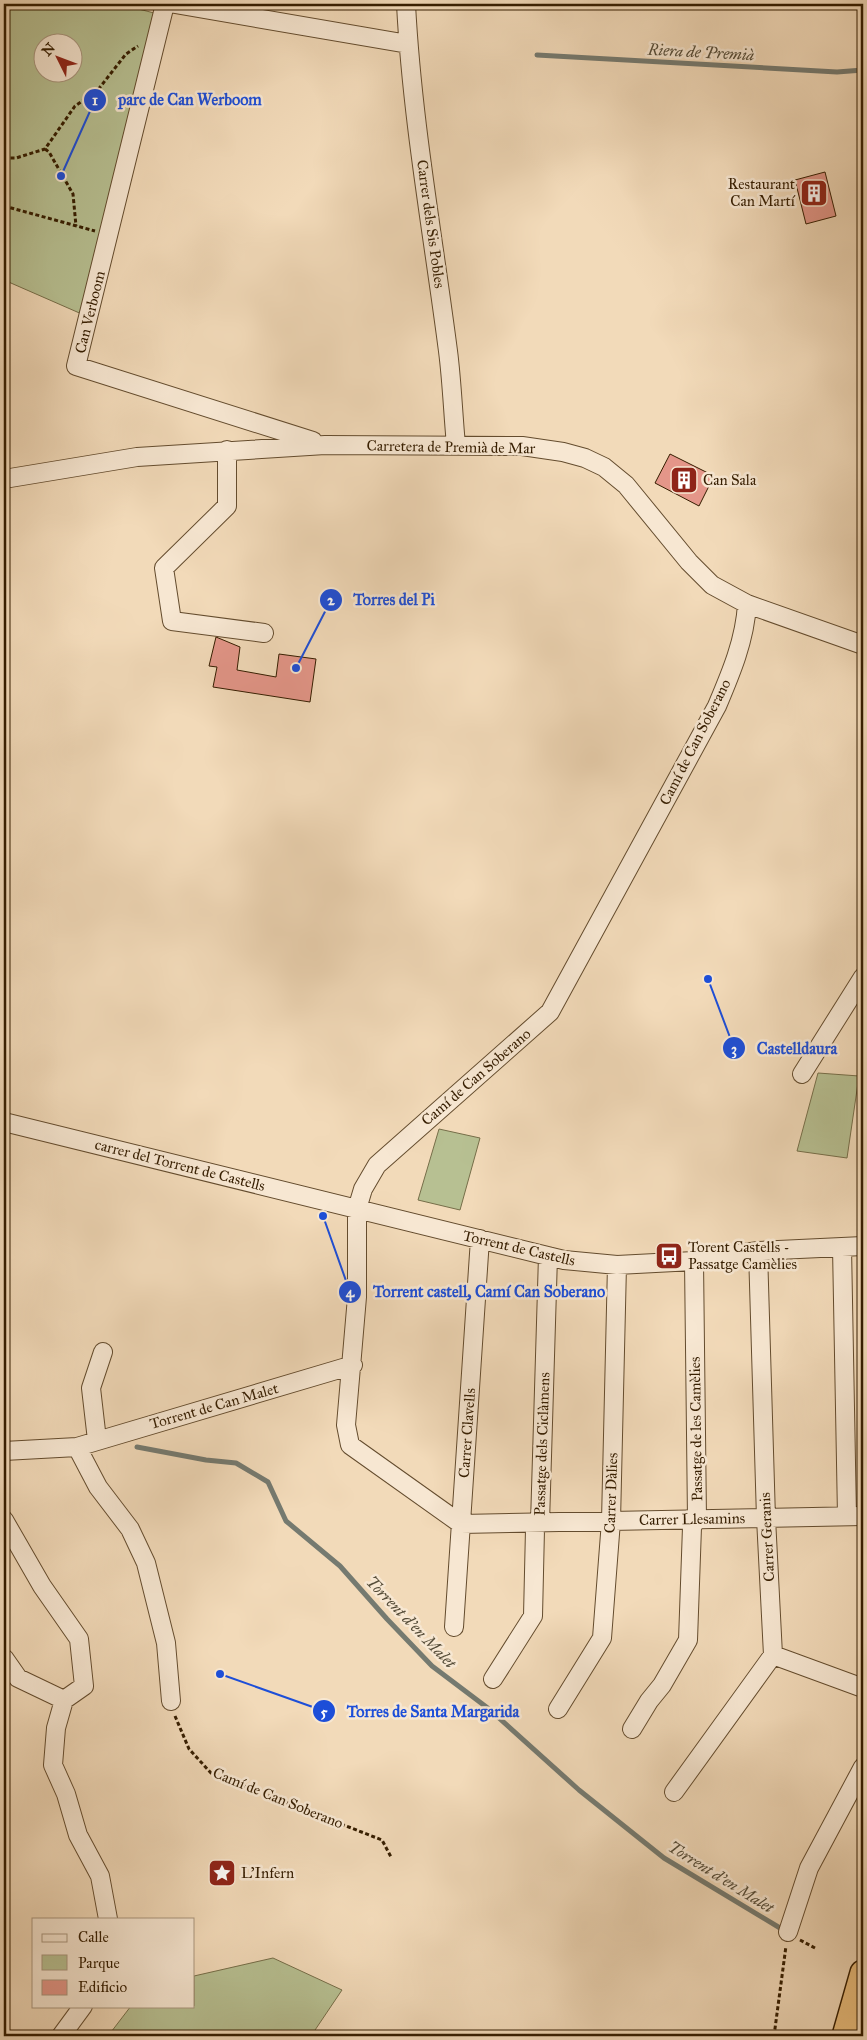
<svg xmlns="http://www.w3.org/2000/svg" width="867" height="2040" font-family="'IM FELL Great Primer',serif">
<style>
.green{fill:#b7c092;stroke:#766e49;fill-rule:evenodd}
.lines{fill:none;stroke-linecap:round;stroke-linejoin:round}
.stream{stroke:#757a70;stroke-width:5}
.building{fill:#e49689;stroke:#351d00}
.minor-casing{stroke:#644c2e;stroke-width:20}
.highway-casing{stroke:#351d00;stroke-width:28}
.path{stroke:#351d00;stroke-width:3;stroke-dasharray:4 2.5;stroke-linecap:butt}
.minor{stroke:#f7e7d2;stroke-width:18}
.highway{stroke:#e9bd7c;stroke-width:25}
.labels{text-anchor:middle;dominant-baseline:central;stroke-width:5;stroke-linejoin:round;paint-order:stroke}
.poi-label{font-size:15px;fill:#351d00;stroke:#f7e7d2;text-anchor:start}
.street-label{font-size:15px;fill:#351d00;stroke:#f7e7d2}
.water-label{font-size:16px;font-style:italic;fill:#554c38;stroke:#f7e7d2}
.leader{fill:none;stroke:#1d4ed8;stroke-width:2}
.callout-dot{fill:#1d4ed8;stroke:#f7e7d2;stroke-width:2}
.mark-label{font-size:15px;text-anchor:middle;font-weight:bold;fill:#fff}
.callout-label{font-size:16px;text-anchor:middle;font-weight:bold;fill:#1d4ed8;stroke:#f7e7d2;stroke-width:5;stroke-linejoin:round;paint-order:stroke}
</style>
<rect width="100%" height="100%" fill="#f2dab9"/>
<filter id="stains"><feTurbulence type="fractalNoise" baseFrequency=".004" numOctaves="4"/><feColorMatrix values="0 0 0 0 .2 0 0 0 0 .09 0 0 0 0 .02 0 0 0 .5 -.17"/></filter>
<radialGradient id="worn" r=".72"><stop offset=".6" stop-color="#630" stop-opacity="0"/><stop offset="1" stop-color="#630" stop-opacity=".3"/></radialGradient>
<path class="green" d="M4,4h115l39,10 -74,301 -80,-35zM42,42h30v30h-30z
M818,1073l41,3 -12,82 -50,-7z
M439,1129l41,9 -20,72 -42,-10z
M273,1958l69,32 -31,46h-203l23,-30h63v-30z"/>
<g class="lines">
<path class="stream" d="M537,55l300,17 26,-2
M137,1447l69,13 30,3 32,19 18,39 54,45 47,53 45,47 57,43 90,81 85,68 121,73"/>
</g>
<path class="building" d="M825,172l11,44 -30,8 -11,-44z
M670,454l44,22 -15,30 -44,-23z
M216,637l24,10 -3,23 39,7 3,-23 37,5 -6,43 -97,-15 4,-20 -8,-1z"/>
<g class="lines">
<g class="minor-casing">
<path id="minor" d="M165,4l-89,362 237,75
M175,4l233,40
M406,4c6,116 27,231 42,347 4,31 5,63 8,94
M227,450v56l-63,62 8,53 92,12
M4,479l133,-22 188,-12 197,1 41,6 22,6 19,9 22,18 63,77 23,23 35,19 116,41
M802,1074l61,-97
M4,1122l560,138 53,5 77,-4 64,-10 105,-5
M842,1247l5,269
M97,1440l-6,-52 12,-36
M77,1447l21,40 32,42 16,34 20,80 5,58
M4,1451l73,-4 276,-82
M4,1520l38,66 37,53 5,47 -20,14 -46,-22 -14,-20
M461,1524l-111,-79 -4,-20 11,-128v-88l6,-20 14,-24 173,-153 167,-306c14,-33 28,-66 30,-102
M461,1524l402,-8
M454,1627l26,-388
M773,1655l90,33
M493,1679l40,-63 2,-87 5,-6 8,-267
M64,1700l-8,28 -3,37 13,29 12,41 22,41 8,43
M558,1709l44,-71 9,-117 6,-256
M632,1729l17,-28 13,-16 26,-45 4,-113 5,-8 -3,-258
M674,1792l99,-137 -7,-137 -8,-267
M788,1932l21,-64 54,-101
M61,2036l22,-30"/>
</g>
<g class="highway-casing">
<path id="highway" d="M845,2036l18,-63"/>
</g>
<path class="path" d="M45,149l4,3 24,42 3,32
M4,158h12l29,-9 30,-43 22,-15 29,-37 12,-8
M4,206l91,25
M175,1716l14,33 22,24 171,67 9,17
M800,1940l15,8
M774,2036l12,-90"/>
<use href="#minor" class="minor"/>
<use href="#highway" class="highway"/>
</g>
<defs>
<g id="building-square" transform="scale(1.4375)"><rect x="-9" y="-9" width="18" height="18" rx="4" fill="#8f2418" stroke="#f7e7d2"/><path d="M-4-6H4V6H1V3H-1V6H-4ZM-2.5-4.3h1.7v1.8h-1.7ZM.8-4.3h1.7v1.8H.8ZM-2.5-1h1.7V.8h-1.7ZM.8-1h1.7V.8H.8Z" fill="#fff"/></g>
<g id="bus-square" transform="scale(1.4375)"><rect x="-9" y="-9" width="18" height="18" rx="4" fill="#8f2418" stroke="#f7e7d2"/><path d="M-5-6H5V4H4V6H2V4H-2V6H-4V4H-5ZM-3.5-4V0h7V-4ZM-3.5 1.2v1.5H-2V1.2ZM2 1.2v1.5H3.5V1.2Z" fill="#fff"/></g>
<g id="sight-square" transform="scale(1.4375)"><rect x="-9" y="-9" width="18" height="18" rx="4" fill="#8f2418" stroke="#f7e7d2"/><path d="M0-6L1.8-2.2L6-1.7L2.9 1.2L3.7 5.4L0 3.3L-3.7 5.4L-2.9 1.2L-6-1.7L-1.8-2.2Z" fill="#fff"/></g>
</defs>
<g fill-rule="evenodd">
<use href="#building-square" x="814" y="193"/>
<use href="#building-square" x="684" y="480"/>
<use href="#bus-square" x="669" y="1256"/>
<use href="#sight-square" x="222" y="1873"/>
</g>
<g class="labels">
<g class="poi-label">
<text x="795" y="184" text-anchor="end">Restaurant<tspan x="795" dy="17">Can Martí</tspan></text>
<text x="703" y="480">Can Sala</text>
<text x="688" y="1247">Torent Castells -<tspan x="688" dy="17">Passatge Camèlies</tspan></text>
<text x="241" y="1873">L'Infern</text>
</g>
<g class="street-label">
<text transform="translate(431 224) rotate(82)">Carrer dels Sis Pobles</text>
<text transform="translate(90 312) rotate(-76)">Can Verboom</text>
<text transform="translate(451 447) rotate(1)">Carretera de Premià de Mar</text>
<text transform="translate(695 742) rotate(-63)">Camí de Can Soberano</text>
<text transform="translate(476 1077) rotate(-41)">Camí de Can Soberano</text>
<text transform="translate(180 1165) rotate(14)">carrer del Torrent de Castells</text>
<text transform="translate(519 1248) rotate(13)">Torrent de Castells</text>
<text transform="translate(214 1406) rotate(-16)">Torrent de Can Malet</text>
<text transform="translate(696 1429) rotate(-91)">Passatge de les Camèlies</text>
<text transform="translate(467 1433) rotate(-86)">Carrer Clavells</text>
<text transform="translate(542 1444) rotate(-88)">Passatge dels Ciclàmens</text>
<text transform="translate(611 1493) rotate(-88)">Carrer Dàlies</text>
<text transform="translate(692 1519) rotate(-1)">Carrer Llesamins</text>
<text transform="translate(767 1537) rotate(-93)">Carrer Geranis</text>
<text transform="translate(278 1798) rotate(22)">Camí de Can Soberano</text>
</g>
<g class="water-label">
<text transform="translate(701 52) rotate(3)">Riera de Premià</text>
<text transform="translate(411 1622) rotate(46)">Torrent d'en Malet</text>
<text transform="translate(721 1877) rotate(32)">Torrent d'en Malet</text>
</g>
</g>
<path class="leader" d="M61 176L95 100M296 668L331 600M708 979L734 1048M323 1216L350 1292M220 1674L324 1711"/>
<g class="callout-dot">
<circle cx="61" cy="176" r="5"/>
<circle cx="296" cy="668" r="5"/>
<circle cx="708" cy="979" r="5"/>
<circle cx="323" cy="1216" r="5"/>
<circle cx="220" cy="1674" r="5"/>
<circle cx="95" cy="100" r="12"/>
<circle cx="331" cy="600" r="12"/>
<circle cx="734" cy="1048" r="12"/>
<circle cx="350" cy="1292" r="12"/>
<circle cx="324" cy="1711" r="12"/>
</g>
<g class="mark-label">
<text x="95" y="105">1</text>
<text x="331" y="605">2</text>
<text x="734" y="1054">3</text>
<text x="350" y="1297">4</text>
<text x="324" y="1717">5</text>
</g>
<g class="callout-label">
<text x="190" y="105">parc de Can Werboom</text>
<text x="394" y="605">Torres del Pi</text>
<text x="797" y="1054">Castelldaura</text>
<text x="489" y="1297">Torrent castell, Camí Can Soberano</text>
<text x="433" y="1717">Torres de Santa Margarida</text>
</g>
<rect width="867" height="2040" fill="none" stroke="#f2dab9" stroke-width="20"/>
<rect x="5" y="5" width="857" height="2030" fill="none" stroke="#351d00" stroke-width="2.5"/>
<rect x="10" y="10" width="847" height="2020" fill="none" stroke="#351d00"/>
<rect x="32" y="1918" width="162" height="90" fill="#f7e7d2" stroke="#a9967e"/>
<rect x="42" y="1934" width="25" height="8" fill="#f7e7d2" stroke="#a9967e"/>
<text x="78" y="1942" font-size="15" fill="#351d00">Calle</text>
<rect x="42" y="1955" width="25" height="15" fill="#b7c092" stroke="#a9967e"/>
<text x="78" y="1968" font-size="15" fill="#351d00">Parque</text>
<rect x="42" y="1980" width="25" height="15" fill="#e49689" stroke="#a9967e"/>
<text x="78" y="1992" font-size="15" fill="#351d00">Edificio</text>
<g transform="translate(58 58) rotate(312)"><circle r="24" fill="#f7e7d2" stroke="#a9967e"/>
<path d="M0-4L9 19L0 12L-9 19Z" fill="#8f2418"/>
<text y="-8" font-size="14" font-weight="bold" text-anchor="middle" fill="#351d00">N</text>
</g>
<rect width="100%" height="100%" filter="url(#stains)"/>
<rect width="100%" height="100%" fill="url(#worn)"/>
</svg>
